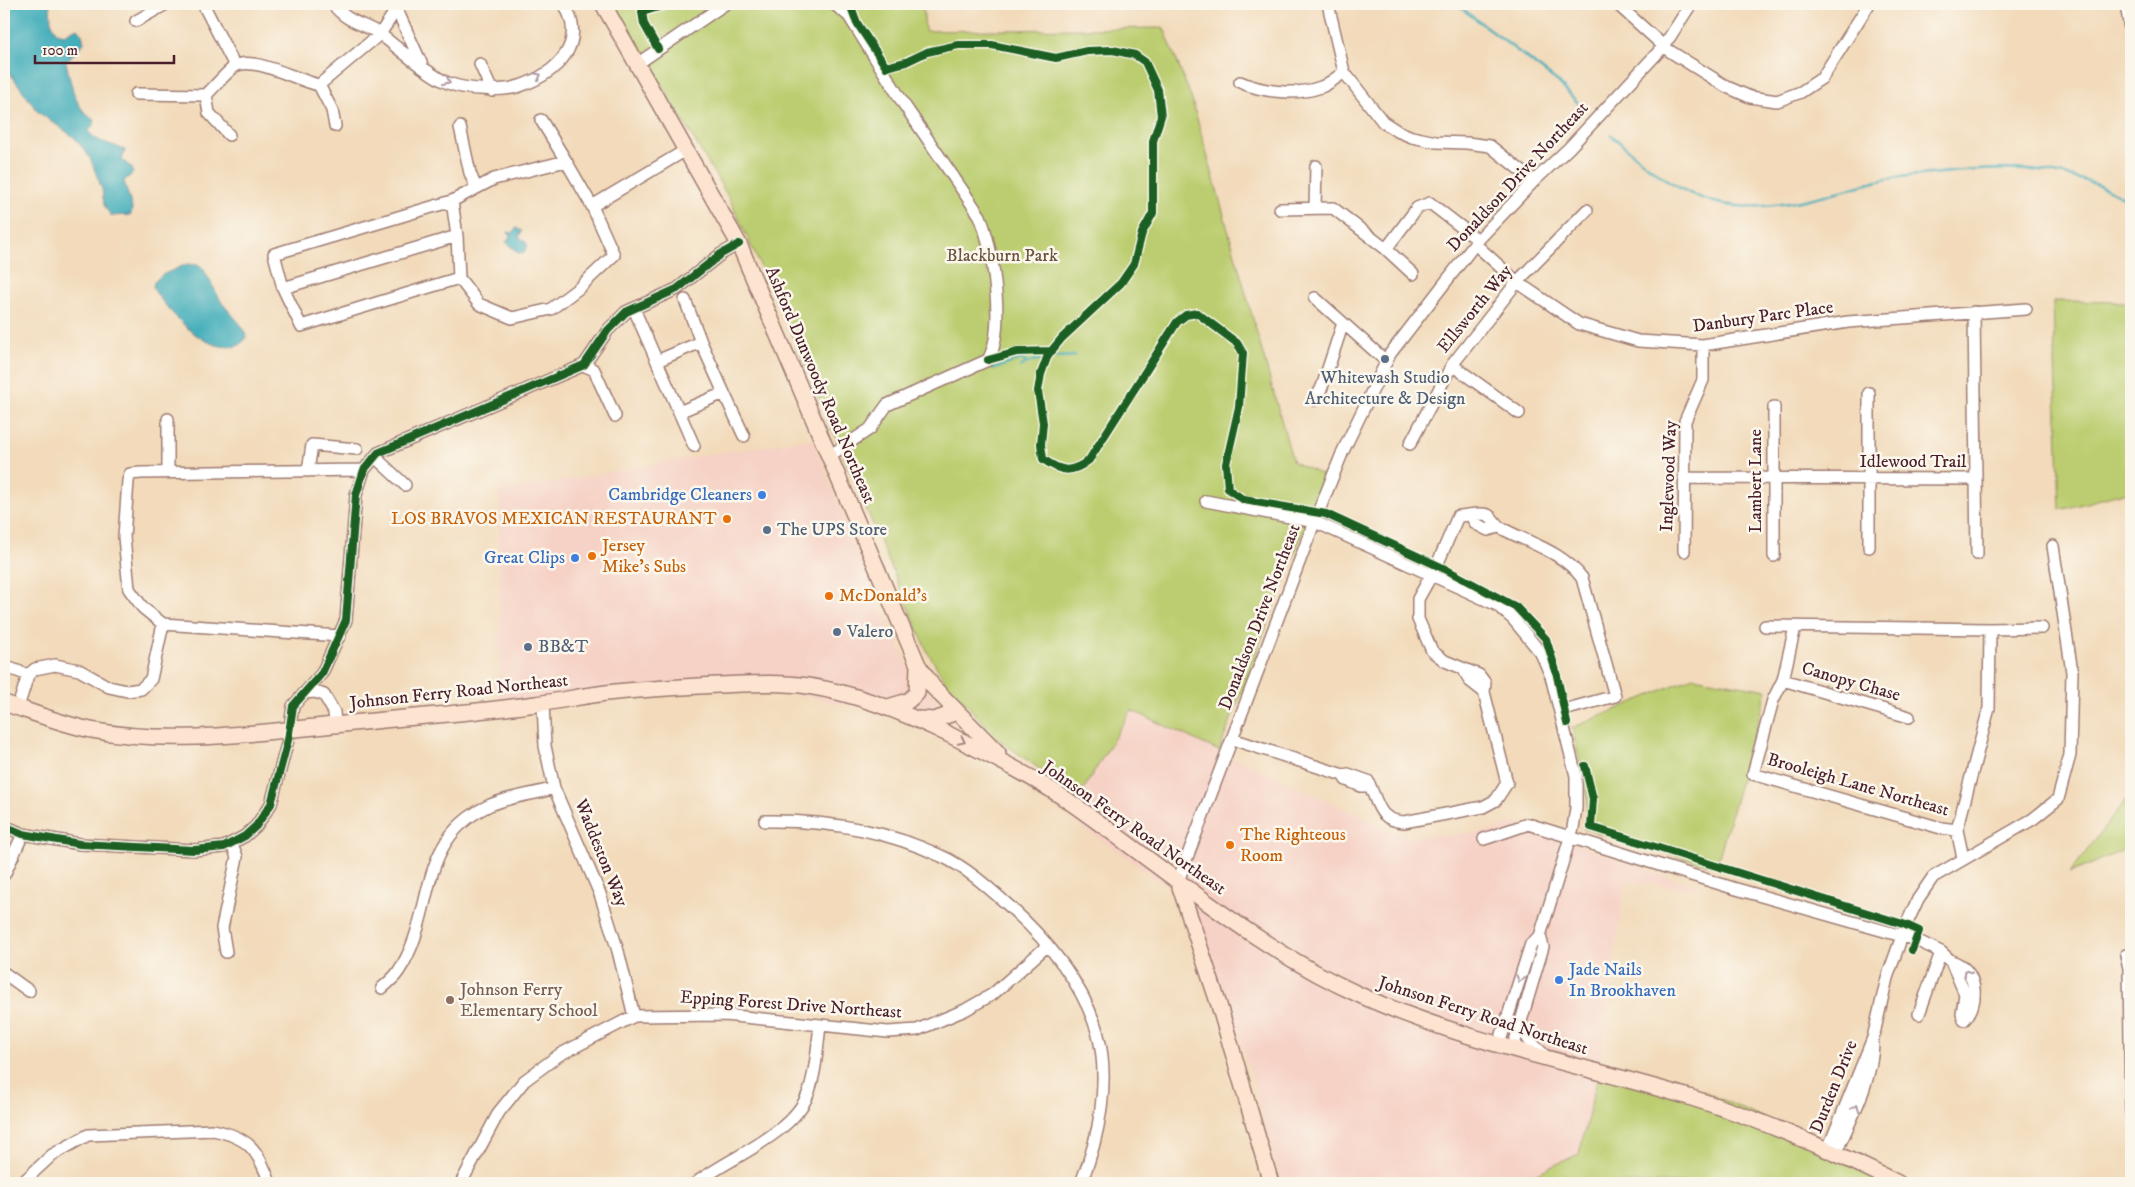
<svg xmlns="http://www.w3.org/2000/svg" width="2135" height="1187" font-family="'IM FELL DW Pica',serif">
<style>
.built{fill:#f6d1c5}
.green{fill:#bbcd70;stroke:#82764e}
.water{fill:#3dacb9;stroke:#446672}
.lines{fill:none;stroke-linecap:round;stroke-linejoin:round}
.stream{stroke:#3dacb9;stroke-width:2.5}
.minor-casing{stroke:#9e7c72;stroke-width:14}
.secondary-casing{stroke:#9e7c72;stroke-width:18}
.minor{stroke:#fff;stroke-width:11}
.secondary{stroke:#fde4d1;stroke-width:15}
.cycleway-casing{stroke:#fbf7ec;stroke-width:11}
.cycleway{stroke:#1b5e20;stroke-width:8}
.oneway{stroke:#ae9aa0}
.oneway2{stroke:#a4827e}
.service-dot{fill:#5c6f8a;stroke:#fbf7ec;stroke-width:2}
.shop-dot{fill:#3f7fe0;stroke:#fbf7ec;stroke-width:2}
.food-dot{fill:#e8710a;stroke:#fbf7ec;stroke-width:2}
.education-dot{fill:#8d6e63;stroke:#fbf7ec;stroke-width:2}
.labels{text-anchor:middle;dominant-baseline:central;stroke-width:5;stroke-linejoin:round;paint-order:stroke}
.street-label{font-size:18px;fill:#4a1f2b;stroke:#fbf7ec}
.park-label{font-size:18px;fill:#6c5340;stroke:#fbf7ec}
.service-label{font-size:18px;fill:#4e5e75;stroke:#fbf7ec;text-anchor:start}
.shop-label{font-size:18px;fill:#366cbe;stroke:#fbf7ec;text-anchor:end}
.food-label{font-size:18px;fill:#c56008;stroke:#fbf7ec;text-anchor:start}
.education-label{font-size:18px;fill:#785e54;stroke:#fbf7ec;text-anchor:start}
</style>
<rect width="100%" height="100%" fill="#fbf7ec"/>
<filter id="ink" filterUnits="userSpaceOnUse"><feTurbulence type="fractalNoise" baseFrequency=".02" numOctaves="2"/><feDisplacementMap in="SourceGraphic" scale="10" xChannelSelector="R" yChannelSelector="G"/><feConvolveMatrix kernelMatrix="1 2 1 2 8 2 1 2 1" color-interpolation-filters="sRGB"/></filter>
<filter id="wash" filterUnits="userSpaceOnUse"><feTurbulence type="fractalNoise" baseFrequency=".0096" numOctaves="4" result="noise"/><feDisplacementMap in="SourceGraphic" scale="20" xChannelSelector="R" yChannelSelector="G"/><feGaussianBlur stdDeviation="1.12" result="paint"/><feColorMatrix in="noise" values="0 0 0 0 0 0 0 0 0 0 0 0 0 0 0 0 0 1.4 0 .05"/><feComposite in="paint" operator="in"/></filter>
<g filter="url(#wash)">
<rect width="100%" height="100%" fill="#f2daba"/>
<path class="built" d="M812,439l71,175 25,52 30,38v9l-44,1 -130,-26 -134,6 -130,15 -1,-217 212,-38z
M1131,710l276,128 81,-6 30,-9 186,67 -79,-9 -26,190 -20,83 -65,29h-232l-46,-159 -65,-135 -99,-69 7,-23z"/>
<path class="green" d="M614,4h309l2,27 239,-3 27,69 102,365 34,15 -27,62 -81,212 -88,-41 -52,87 -80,-57 -54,-59 -18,-30 -137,-321 -60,-130z
M2053,301l78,1v189l-71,19z
M1693,677l74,13 -51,177 -132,-38 4,-31 -16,-70z
M2131,793v54l-61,26z
M1599,1071l104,20 202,92h-390l64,-29z"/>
<path class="water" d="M4,4h46l1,17 5,11 8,3 13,-7 5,6 2,9 -18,19c5,21 8,46 28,58v4l-6,7c10,13 24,12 37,19l-3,10 10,8 1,5 -9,8 8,27 -1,7 -20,1 -7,-11 -2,-16 -12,-31 -15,-20 -37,-26 -34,-47z
M516,228l6,3 -3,6 6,4 3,5 -5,8 -5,-1 -12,-11 4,-6 -2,-4 5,1z
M187,264l12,1 4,3 19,35 19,22 6,12 -7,8c-33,11 -67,-29 -84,-52l-3,-5 1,-6 8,-7z"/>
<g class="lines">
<path class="stream" d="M1456,4l101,77 22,23
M1611,135c33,27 61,56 103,67 51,14 115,-8 164,-21 16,-5 35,-5 52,-7 71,-8 139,-11 201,28
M991,367l3,2 27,-10 6,4 17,-5 31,-2
M1020,367l7,-4"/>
</g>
</g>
<g filter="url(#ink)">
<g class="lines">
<g class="minor-casing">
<path id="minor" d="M203,4l32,62
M400,4l-20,30c17,13 50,42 68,49 18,7 54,9 72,3 37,-13 68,-42 44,-82
M1328,4l16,68 39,50 14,9 15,6 24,5 31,1 23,3 44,35
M1617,4l51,46 59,37 23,10 27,4 24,-9 21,-14 47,-74
M2126,4l5,32
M397,10l25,55
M136,21l30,-17
M480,64l12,27
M637,64l88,-60
M1240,82c23,10 56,14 81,5 8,-3 16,-10 23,-15
M319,85l61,-51c-18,-11 -34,-12 -47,-30
M136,94l70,1
M541,120l25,41
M460,127l10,46 6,15
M229,135l-20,-22 -3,-18c9,-9 18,-20 28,-28 17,-13 64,14 85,18l13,25 3,16
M566,161l26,45 22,49 -35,33 -28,21 -39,9 -33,-14 -20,-26 -158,48 -18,-38 -9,-34 178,-53 42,-22z
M452,201l5,35
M592,206l94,-56
M1315,208l1,-42
M1280,209l53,-1 53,41 31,-41 13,-5 48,37
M1475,244l42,38 62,42 59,17 65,4 145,-23 178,-13
M1386,249l27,25
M283,288l174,-52 2,42
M1315,298l71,63
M685,300l16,42
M634,309l60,137
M657,361l44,-19 23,51
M584,365l10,5 21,46
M1452,365l67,48
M1869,393v154
M1315,400l7,-13 21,-64
M1774,407v149
M679,412l45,-19 20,43
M168,419v53
M1410,444l42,-79 65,-83 70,-72
M829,456l41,-27 17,-24 101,-45c18,-31 5,-110 -8,-144l-75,-110 -56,-90 -15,-12
M375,457l30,28
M308,471l4,-26 45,4
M1684,478l292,1 -2,-167
M1976,479l1,75
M1206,501l99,19 17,5 175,80 16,14 28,34 10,23 25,100v32l-3,20 -33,108 3,11 -30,101
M1471,516l5,8 12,6 10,-3
M1684,551l1,-130 18,-41v-35
M1765,626l225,3 -1,79 -32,122 6,28
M1795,627l-12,53 -10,20 -20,74 188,54 16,2
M1990,629l52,-1
M340,636l-177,-12 -20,-16 -14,-19 -5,-52 4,-56 2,-7 11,-1 223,-3
M4,666l24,9
M1464,670l6,11 14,11
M1783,680l126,37
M304,693l11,-1 9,3 10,17 1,12
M543,703l2,43 9,42 46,106 18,57 16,65
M18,707l10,-32 7,-6 20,-4 24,5 30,17 18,4 14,-2 10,-10 12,-55
M1232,739l111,36
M1348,774l20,7 2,5h-9l-15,-6 -3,-5z
M1370,786c9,20 9,34 34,36l79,-15 13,-7 11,-17 -23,-91 1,-9 -6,-8 -34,-14 -13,-10 -14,-32v-20l19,-34 21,-49c9,0 21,-4 30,-1 5,3 8,10 13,13 28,15 62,24 81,50l33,118 -55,15
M765,821c60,-1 121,9 176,35 25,11 48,32 67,49 37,33 74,77 89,126 14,48 2,107 -16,152
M4,826l19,8 57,10 114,6 30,-3 21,-11 11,-10 15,-22 17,-64 5,-34 29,-33 24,-53 10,-125 8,-25 14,-17 206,-88 24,-35 18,-18 51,-23 44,-35 18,-10
M1484,839l44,-15 205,64 183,52 25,12 10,9 14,33 -3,20 2,6c17,-18 13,-52 -13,-59
M4,875l19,-41
M1178,881l136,-358 29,-72 47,-97 88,-114 56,-59 35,-33 95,-102 27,-42
M226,952l-4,-24 15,-71 -5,-13
M2126,955l3,13 2,144
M4,973l25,18
M382,988c6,-5 12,-10 16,-16 39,-57 16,-131 90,-166 21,-10 45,-11 66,-18
M1919,1014l22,-62
M1520,1026l9,14 18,18
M1499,1044l32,-100 9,-8
M1828,1149l45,-111 14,-60 19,-53 12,-26 15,-22 100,-58 25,-20 12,-44 2,-83 -19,-126
M1836,1152c15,-33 36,-71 37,-108
M22,1183l30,-28 36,-20 125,-5c36,7 45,20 57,53
M461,1183l38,-71 25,-31 35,-26 75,-39 91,-1 163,17 29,-2 48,-20 28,-16 54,-48
M696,1183c33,-25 97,-49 112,-89 8,-21 9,-46 12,-68"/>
</g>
<g class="secondary-casing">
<path id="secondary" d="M603,4l136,240 179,421 15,22 65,66
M4,703c28,9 57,21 87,27 84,16 169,2 253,-6 64,-7 128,-11 192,-20 23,-3 46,-8 70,-11 37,-4 74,-6 111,-8 31,-1 61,-3 91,1 51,8 98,27 144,50 39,20 78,39 115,64 97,67 186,147 295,196 105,47 220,69 330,102 71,22 139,52 206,85
M888,707l20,-6 9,-8 1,-28
M920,719l14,1 23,-8
M1178,881l41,124 52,178"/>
</g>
<use href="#minor" class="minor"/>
<use href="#secondary" class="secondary"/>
<g class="cycleway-casing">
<path id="cycleway" d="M850,4l7,19 29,44 20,-5 21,-10 31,-7h34l64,13 31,-7 26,-1 22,5 10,7 13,28 3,26 -8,25v72l-11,20 -8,31 -13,19 -59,55 -14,17 -7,19 -3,17 5,32 -2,21 2,15c18,13 28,15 46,1l88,-138 9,-7 11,-2 40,30 6,10 -4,54 -13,57 2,25 16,11 82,14 119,55 71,38 30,32 10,32 11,52
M658,49l-14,-25 -2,-12 27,-8
M988,360l29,-8 35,-1
M1585,766l8,33 -2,28 315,98 13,6 -7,19
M4,826l19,8 57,10 114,6 30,-3 21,-11 11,-10 15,-22 17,-64 5,-34 29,-33 24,-53 10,-125 8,-25 14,-17 206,-88 24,-35 18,-18 51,-23 44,-35 18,-10"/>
</g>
<use href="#cycleway" class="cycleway"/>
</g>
<defs><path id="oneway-chevron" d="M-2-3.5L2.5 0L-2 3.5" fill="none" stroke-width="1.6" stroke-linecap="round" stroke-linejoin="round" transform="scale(1.25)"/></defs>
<g class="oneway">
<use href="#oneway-chevron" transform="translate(538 76) rotate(-29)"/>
<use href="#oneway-chevron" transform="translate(447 81) rotate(25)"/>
<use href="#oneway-chevron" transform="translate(1967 973) rotate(-122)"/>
<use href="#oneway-chevron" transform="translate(1520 979) rotate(108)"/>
<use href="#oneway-chevron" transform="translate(1856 1108) rotate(-67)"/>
</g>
<use class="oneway2" href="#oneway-chevron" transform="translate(962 741) rotate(26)"/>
</g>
<g class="service-dot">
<circle cx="1385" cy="359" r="5"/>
<circle cx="767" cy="530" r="5"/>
<circle cx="837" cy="632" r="5"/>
<circle cx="528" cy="647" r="5"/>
</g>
<g class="shop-dot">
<circle cx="762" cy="495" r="5"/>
<circle cx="575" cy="558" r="5"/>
<circle cx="1559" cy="980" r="5"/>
</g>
<g class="food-dot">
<circle cx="727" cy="519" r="5"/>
<circle cx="592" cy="556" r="5"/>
<circle cx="829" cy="596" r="5"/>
<circle cx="1230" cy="845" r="5"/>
</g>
<circle class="education-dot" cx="450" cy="1000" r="5"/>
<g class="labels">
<g class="street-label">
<text transform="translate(1518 177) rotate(-47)">Donaldson Drive Northeast</text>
<text transform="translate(1475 309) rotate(-51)">Ellsworth Way</text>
<text transform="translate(1763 317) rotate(-8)">Danbury Parc Place</text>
<text transform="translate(820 385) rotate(67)">Ashford Dunwoody Road Northeast</text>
<text x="1913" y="462">Idlewood Trail</text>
<text transform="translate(1669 476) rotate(-88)">Inglewood Way</text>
<text transform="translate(1756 481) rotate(-90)">Lambert Lane</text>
<text transform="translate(1260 617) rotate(-69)">Donaldson Drive Northeast</text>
<text transform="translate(1851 682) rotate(16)">Canopy Chase</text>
<text transform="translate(459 692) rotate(-6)">Johnson Ferry Road Northeast</text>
<text transform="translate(1858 785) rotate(16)">Brooleigh Lane Northeast</text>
<text transform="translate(1134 828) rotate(35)">Johnson Ferry Road Northeast</text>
<text transform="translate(601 853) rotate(68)">Waddeston Way</text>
<text transform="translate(791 1005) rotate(4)">Epping Forest Drive Northeast</text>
<text transform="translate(1483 1016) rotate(18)">Johnson Ferry Road Northeast</text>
<text transform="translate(1834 1087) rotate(-68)">Durden Drive</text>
</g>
<g class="park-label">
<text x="1002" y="256">Blackburn Park</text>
</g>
<g class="service-label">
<text x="1385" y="378" text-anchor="middle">Whitewash Studio<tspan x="1385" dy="21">Architecture &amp; Design</tspan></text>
<text x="777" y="530">The UPS Store</text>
<text x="847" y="632">Valero</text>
<text x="538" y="647">BB&amp;T</text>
</g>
<g class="shop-label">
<text x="752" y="495">Cambridge Cleaners</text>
<text x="565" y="558">Great Clips</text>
<text x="1569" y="970" text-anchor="start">Jade Nails<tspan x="1569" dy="21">In Brookhaven</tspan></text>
</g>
<g class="food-label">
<text x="717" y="519" text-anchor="end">LOS BRAVOS MEXICAN RESTAURANT</text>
<text x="602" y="546">Jersey<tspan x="602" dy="21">Mike's Subs</tspan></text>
<text x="839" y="596">McDonald's</text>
<text x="1240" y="835">The Righteous<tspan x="1240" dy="21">Room</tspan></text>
</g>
<g class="education-label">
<text x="460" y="990">Johnson Ferry<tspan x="460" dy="21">Elementary School</tspan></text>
</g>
</g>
<rect width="2135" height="1187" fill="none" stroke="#fbf7ec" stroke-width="20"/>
<path d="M35 55v8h139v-8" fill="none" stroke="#4a1f2b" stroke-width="2.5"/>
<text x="42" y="55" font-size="15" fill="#4a1f2b" stroke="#fbf7ec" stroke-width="4" paint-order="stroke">100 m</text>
</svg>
